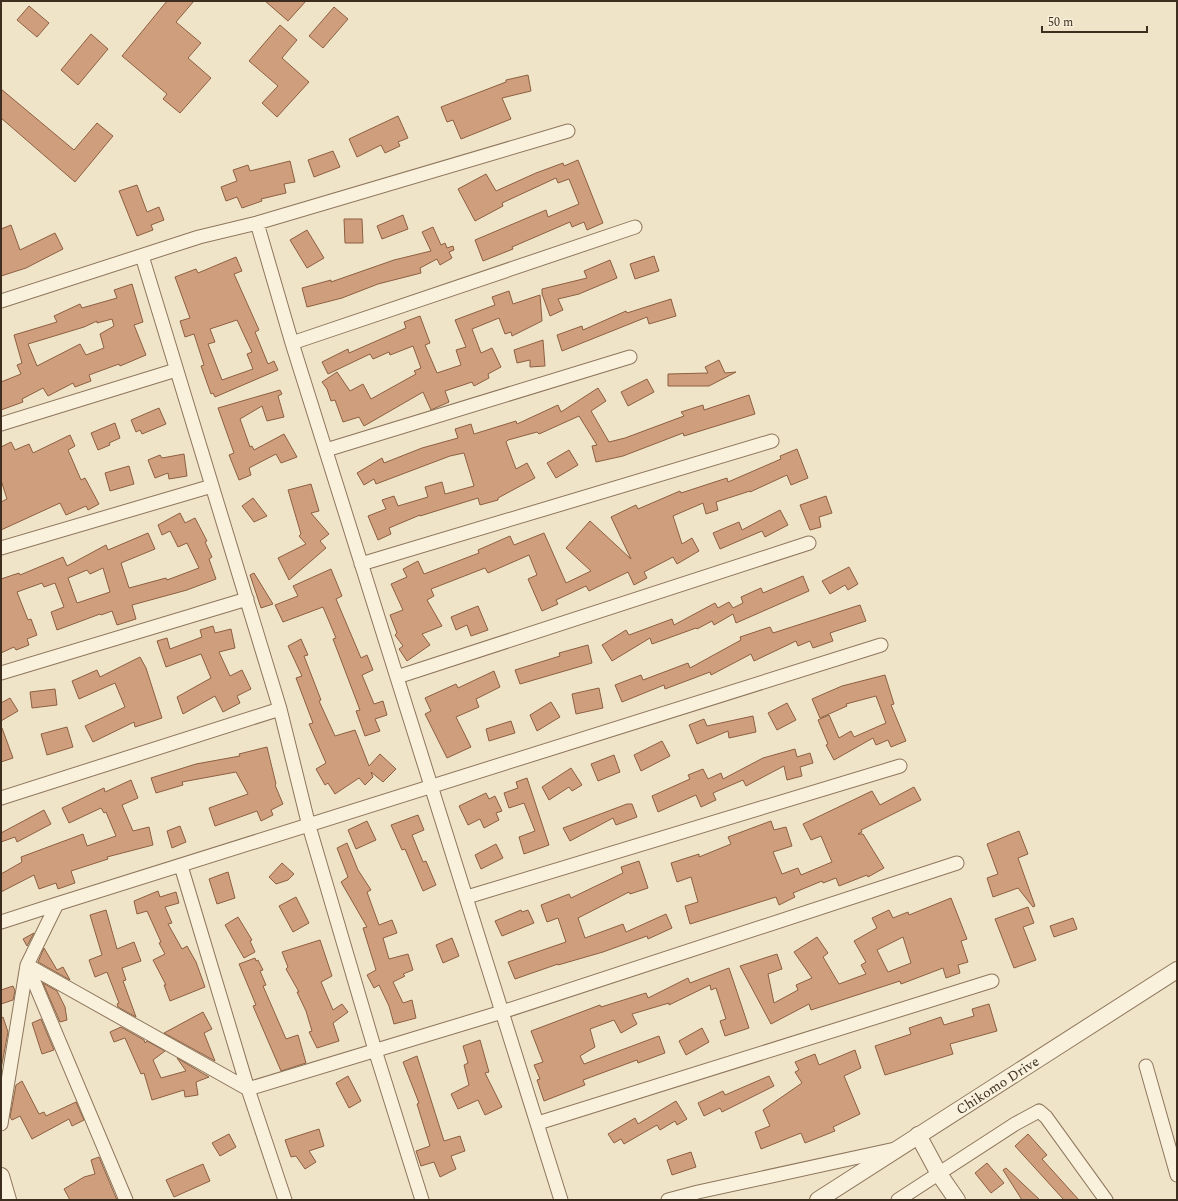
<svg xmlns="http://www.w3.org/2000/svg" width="1178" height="1201" font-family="Spectral,serif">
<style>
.building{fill:#cf9f7d;stroke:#8d5f41;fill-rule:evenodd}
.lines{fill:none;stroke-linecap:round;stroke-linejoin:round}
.minor-casing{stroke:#8d765c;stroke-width:15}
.tertiary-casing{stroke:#8d765c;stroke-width:18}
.minor{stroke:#faf1dc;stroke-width:13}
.tertiary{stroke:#faf1dc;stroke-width:16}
.labels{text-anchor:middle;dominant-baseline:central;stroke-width:3.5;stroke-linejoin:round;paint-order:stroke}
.street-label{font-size:14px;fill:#3d2e20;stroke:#f7eed8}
</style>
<rect width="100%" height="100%" fill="#f0e4c8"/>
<path class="building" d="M167,1h27l-18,21 25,21 -13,15 23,20 -31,35 -17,-14 4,-5 -45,-38z
M265,1h41l-18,20z
M29,6l20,17 -12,14 -20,-17z
M334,7l14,12 -25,29 -14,-12z
M280,25l17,15 -15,18 27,24 -32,35 -15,-14 16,-17 -29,-25z
M91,34l17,15 -30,36 -17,-15z
M528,75l3,16 -29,7 9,21 -50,20 -8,-19 -6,2 -6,-15 65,-25v-2z
M1,89l73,61 23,-27 16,13 -38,46 -74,-64z
M398,116l10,22 -10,4 2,4 -15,7 -4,-8 -24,12 -8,-18z
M333,151l7,16 -26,10 -6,-17z
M578,160l25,63 -16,7 -3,-8 -12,5 -2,-5 -58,25 1,2 -30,12 -8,-21 71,-30 2,7 31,-13 -10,-25 -11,4 -2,-5 -54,25 1,3 -28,15 -17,-32 28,-15 10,17 40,-18 27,-10 1,3z
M290,161l5,21 -11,2 2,9 -25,6 1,2 -20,7 -5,-11 -11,4 -5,-14 16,-6 -4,-11 15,-5 2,6z
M137,185l10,27 12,-5 5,13 -13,5 2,5 -16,6 -18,-45z
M403,215l5,14 -26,10 -5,-13z
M344,219h18l1,24h-18z
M11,225l9,25 35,-17 8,16 -37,19 -25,8v-47z
M433,227l8,18 4,-2 2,5 6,-2 1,4 -5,2 3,6 -12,7 -3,-6 -17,9 1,5 -43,11 -36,14 -35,9 -5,-19 29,-8v2l63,-22 37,-9 -9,-19z
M307,230l17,28 -17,10 -17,-28z
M654,256l5,15 -24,8 -5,-15z
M236,257l6,14 -8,3 25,56 -4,2 13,32 6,-3 4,9 -63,27 -2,-4 -2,1 -10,-28 3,-1 -10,-31 -9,3 -5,-16 10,-3 -15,-41 21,-8 2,4zM237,320l15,32 -5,2 6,15 -31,11 -14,-36 7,-2 -5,-13z
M610,260l7,18 -38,16 -21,5 5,11 -13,6 -8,-22v-5l45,-11 -3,-7z
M132,284l11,38 -9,3 12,30 -26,11 -1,-2 -30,11 2,6 -16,6 -2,-4 -25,13 -5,-8 -21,11 1,3 -22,8v-28l20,-8 -4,-9 5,-2 -8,-28 43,-13 -3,-6 26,-12 2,4 35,-10 -3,-8zM112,319l2,7 -14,8 4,14 -18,7 -6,-11 -43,22 -9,-22 56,-17 13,-6v2z
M509,291l4,13 27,-9 2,26 -30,15 -1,-4 -6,2 -6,-16 -27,11 9,24 11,-5 9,19 -13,7 1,4 -15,8 -2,-4 -27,9 4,11 -18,8 -8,-18 -59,34 -5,-9 -16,5 -8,-22 -4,1 -4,-12 -5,-7 15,-10 13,19 13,-7 8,15 45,-25 -2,-3 7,-3 -8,-22 -23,9 -1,-3 -16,7 -3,-5 -42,20 -6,-12 26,-13 1,4 57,-25 -2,-6 16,-6 10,27 -5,2 12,28 24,-8 -5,-15 10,-3 -11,-27 40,-15 -3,-8z
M671,299l5,17 -27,8 -2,-7 -85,34 -5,-16 25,-9 1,4 43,-19 1,2z
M543,340l2,26 -15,1v-7l-13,3 -3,-13z
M719,360l6,13 11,-1 -27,14h-41v-12l40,-1 -3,-6z
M647,379l7,13 -26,14 -7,-14z
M598,388l8,13 -15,10 18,31 16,-4 59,-22 -3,-4 22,-7 1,5 45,-15 6,19 -71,22 -1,-3 -60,23 -27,6 -4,-16 5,-1 -18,-29 -40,18 -2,-2 -29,8 -2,2 10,27 11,-6 8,15 -37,20v2l-18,5 -2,-7 -58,18v-1l-31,13 2,6 -13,6 -10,-24 18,-7 -4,-9 12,-4 4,10 30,-9 -3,-10 17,-5 3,12 29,-8 -10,-33 -14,3 -74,28 -2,-5 -10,6 -7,-12 25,-15 2,5 38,-15 36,-10 -3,-9 16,-5 3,10 42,-13 1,3 41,-19 3,7z
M280,390l2,4 -4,2 6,21 -17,4 -5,-15 -22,13 10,28 2,-1 2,4 30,-16 13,23 -16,6 -5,-9 -27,14 2,7 -12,5 -10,-25 5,-2 -16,-45z
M159,408l7,16 -24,10 -2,-4 -4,2 -5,-12z
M115,423l5,15 -11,5 1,2 -12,5 -7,-17z
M70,435l5,11 -7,4 13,30 4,-2 14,26 -11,6 -2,-4 -20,9 -6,-12 -59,27v-28l6,-3 -6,-19v-33l10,-5 4,8 14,-6 4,9z
M797,449l11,29 -17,7 -4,-10 -37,17v-1l-34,11 2,8 -12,4 -3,-11 -30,13 9,28 10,-6 7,13 -22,13 -4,-7 -29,15 3,6 -13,7 -6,-13 -39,19 -3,-5 -30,14 2,4 -16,7 -14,-32 9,-4 -8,-20 -41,18 -3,-5 -54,21 3,7 -7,4 15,26 -20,8 8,11 -23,16 -8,-12 4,-3 -8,-11 2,-2 -7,-18 13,-5 -12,-26 16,-7 -4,-8 15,-8 6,13 55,-21 -1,-3 32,-14 4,9 30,-12 22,50 25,-12 -25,-23 24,-27 41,38 -20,-42 25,-12 2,4 42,-18 1,2 46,-15 1,4 53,-23 -1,-3z
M569,450l9,15 -22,13 -9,-15z
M184,454l3,22 -18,3 -1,-6 -13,5 -7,-18 12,-5 2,3z
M129,466l5,18 -24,7 -5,-18z
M311,484l8,27 -8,2 18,21 -9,7 6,7 -37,32 -11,-22 28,-14 -7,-8 2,-2 -13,-44z
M826,496l6,17 -13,4 2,10 -11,3 -10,-25z
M253,498l14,18 -13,6 -12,-16z
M780,510l8,15 -23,12 -3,-6 -42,18 -7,-16 26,-11 3,8z
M180,513l5,10 10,-5 12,23 -2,1 7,15 -3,2 7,20 -29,11 -55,15 4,14 -19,6 -5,-14 -11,4 -1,-1 -43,16 -6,-18 13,-5 -9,-24 -11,4 -2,-4 -25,9 11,28 3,-1 6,16 -10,4 2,6 -13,5 -2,-3 -13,6v-74l18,-6 1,2 43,-18 4,9 39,-21 2,5 40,-17 7,16 -34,14 8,25 37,-10 1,2 32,-12 -12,-25 -9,4 -8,-16 -8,4 -4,-10zM103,568l7,24 -33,11 -9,-25 19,-8 3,4z
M849,567l9,17 -10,6 -3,-5 -15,9 -8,-13z
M331,569l11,27 -6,3 25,59 6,-3 6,15 -11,5 12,29 9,-3 4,14 -12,4 5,12 -15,5 -9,-25 4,-1 -27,-71 3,-1 -13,-31 -40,15 -8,-17 23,-9 -5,-10z
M254,573l19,31 -12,4 -11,-33z
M803,576l6,15 -73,32 -3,-9 -19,11 -2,-4 -15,8 -1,-1 -44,16 -2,-6 -38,23 -10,-16 24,-15 3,5 43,-16 2,6 41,-22 3,5 11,-6 4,6 10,-5 -2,-6 20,-9 2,5z
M860,605l6,16 -36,12 3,8 -20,7 -3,-7 -12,5 -2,-5 -42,20 -3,-7 -40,21 -1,-3 -45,17 -1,-4 -42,17 -7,-17 26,-10 2,5 45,-17 2,5 51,-28 -1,-3 30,-10 3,6z
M478,606l10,24 -17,6 -4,-11 -11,5 -5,-13z
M213,626l2,7 16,-4 4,19 -16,4 11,24 12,-6 9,19 -14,7 3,7 -17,9 -8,-16 -32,18 -6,-17 34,-19 -10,-24 -35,13 -9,-26 10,-3 3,11 32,-12 -2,-7z
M301,639l7,16 -4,1 17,44 -2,1 16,35 20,-6 14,36 11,-12 16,15 -13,13 -12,-10 2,5 -8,8 -6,-7 -24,16 -7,-11 -3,2 -9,-16 10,-6 -17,-39 4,-1 -17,-45 6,-2 -14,-30z
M588,645l4,18 -72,21 -5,-14 45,-14 -1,-3z
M140,657l6,11 16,50 -27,9 -1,-5 -41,20 -8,-16 40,-19 -10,-24 -36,16 -7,-18 25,-11 3,7z
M494,671l6,16 -24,12 3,8 -23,10 15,30 -24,11 -22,-44 6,-3 -6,-13 31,-14 2,4z
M885,675l9,29 -3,1 15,36 -15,6 -3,-7 -12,5 -3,-7 -39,22 -8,-15 2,-1 -10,-24 11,-5 10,23 12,-7 3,6 32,-14 -10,-27 -30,8 1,2 -27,12 -8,-19 30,-13z
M599,688l4,20 -27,6 -4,-20z
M55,689l2,16 -25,3 -2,-16z
M10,698l8,13 -17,10v-18z
M551,702l9,15 -23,14 -7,-16z
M787,703l9,17 -19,10 -9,-17z
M753,716l3,16 -27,6 -1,-7 -31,13 -8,-19 15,-6 3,7z
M511,721l4,12 -26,8 -3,-12z
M67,727l6,20 -26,8 -6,-21z
M2,728l11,30 -12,4v-33z
M662,741l8,15 -29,15 -7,-16z
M267,747l9,37 -1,1 8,19 -12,6 2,5 -12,6 -4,-10 -42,15 -6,-18 39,-14 -12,-22 -54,10 1,3 -27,8 -5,-15 45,-14 44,-8 -1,-2z
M795,749l2,8 13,-4 3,10 -13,4 2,9 -15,4 -3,-14 -38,20 -3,-6 -30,13 3,7 -15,7 -5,-12 -38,17 -6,-16 38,-17 -2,-4 15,-6 5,10 13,-6 2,6 40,-21z
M614,755l6,17 -22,9 -7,-17z
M571,768l11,17 -10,6 -3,-4 -20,13 -7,-13z
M527,778l22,67 -25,9 -5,-17 16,-6 -11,-28 -15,5 -5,-15 14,-5 -2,-6z
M131,780l7,18 -16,7 11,26 16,-4 4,18 -46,12 1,2 -37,12 4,12 -17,6 -2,-6 -17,6 -5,-14 -33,17v-18l21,-12 -1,-5 62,-23 4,12 29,-10 -10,-24 -2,1 -3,-5 -32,15 -7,-15 42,-20 1,4z
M914,787l7,13 -60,30 1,2 -4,2h5l21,34 -16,9 -1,-2 -28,11 -3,-8 -13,5 -1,-2 -29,12 2,4 -16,8 -3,-8 -86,27 -5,-18 13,-4 -7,-25 -14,5 -6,-19 28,-9v3l32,-13 -3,-7 43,-16 3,9 12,-3 6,19 -19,6 9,22 16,-6 3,7 31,-13 -11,-26 -10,4 -8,-16 69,-33 8,14z
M486,793l3,6 6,-3 7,15 -6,2 3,7 -15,8 -4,-9 -12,6 -9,-19z
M627,804h5l5,13 -21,8 -3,-7 -43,23 -7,-13z
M44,810l7,14 -34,18 -2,-5 -14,5v-9z
M418,815l6,15 -12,5 11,27 3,-1 10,24 -13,6 -18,-42 -3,1 -11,-25z
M367,821l9,19 -20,9 -8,-19z
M180,826l6,16 -14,6 -5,-17z
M1019,831l9,23 -10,4 17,48 -2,1 -15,-19 -25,9 -6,-19 11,-4 -11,-30z
M347,843l11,27 13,20 -4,2 12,33 13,-5 5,13 -14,5 6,21 19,-5 5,16 -10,4 2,2 -12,6 10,21 9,-3 4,18 -22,6 -5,-18 -10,-21 -5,3 -7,-13 9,-5 -13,-42 4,-1 -26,-45 7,-5 -11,-29z
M496,844l7,14 -22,11 -6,-14z
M639,861l9,27 -18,6 -1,-2 -51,26 7,20 38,-14 3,8 40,-18 6,14 -24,11 -1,-3 -44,16 -45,13v-1l-43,15 -7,-17 58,-20 -8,-24 -11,4 -6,-17 28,-11 2,4 52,-25 -2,-6z
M282,863l12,11 -6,6 -12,4 -7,-7z
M228,872l7,26 -18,6 -8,-25z
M158,891l2,6 16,-5 3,11 -14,4 7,16 -4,1 14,25 5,-3 9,16 9,25 -35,14 -6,-16h2l-13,-25 12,-6 -6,-11 2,-1 -14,-31 -10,3 -3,-13z
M296,897l13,26 -16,9 -14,-26z
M951,898l16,41 -6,2 7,21 -10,3 2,8 -14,5 -3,-10 -42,16 -1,-3 -89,29 -2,-6 -38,20 -31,-58 37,-12 5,15 -14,5 6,29 24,-13 -2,-5 16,-7 -18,-26 23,-15 11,16 -5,4 16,27 27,-10 -5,-9 5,-3 -12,-21 23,-13 -5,-10 17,-8 4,8 15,-6 1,3zM903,937l8,26 -23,9 -11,-22z
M1028,907l6,16 -11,4 13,33 -22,8 -19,-49z
M106,910l11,39 17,-7 7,19 -19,7 4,12 -3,1 13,36 -18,-10 -1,-3 2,-1 -12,-31 -12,5 -6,-17 13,-5 -12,-40z
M521,910l1,2 6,-2 6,13 -32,13 -7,-15z
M238,917l14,23 -2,1 5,11 -11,6 -19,-33z
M1073,918l4,11 -23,8 -4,-11z
M34,933l-7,13 -4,-7z
M452,938l7,18 -16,7 -7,-18z
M320,940l12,36 -11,6 12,28 9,-6 6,8 -15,11 6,18 -22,7 -8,-16 3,-1 -6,-20 -9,-19h2l-13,-23 2,-2 -6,-15z
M44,948l13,22 6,-3 7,13 -32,-18z
M255,958l1,3 2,-1 5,10 -3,1 6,14 -3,1 23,53 12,-4 8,28 -25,8 -28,-65 3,-1 -17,-41z
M729,968l20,60 -24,8 -5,-15 6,-2 -10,-31 -5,2 -1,-5 -41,20v-2l-37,11 5,10 -16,9 -7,-13 -24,9 5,18 -15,9 4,8 75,-28 6,17 -27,10 -1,-3 -54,20 2,5 -41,16 -7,-21 3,-1 -6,-14 9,-3 -12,-31 69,-26 1,2 45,-14 2,5 40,-20 2,5z
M43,983l14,8 8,16 2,13 -7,2z
M13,986l2,5 -2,9 -12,4v-14z
M989,1004l8,27 -47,13 3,10 -68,21 -10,-29 36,-12 -2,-6 32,-11 3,8 30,-9 -2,-7z
M203,1012l9,17 -8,4 11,28 -51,-28z
M3,1017l5,15 -7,37v-51z
M41,1019l13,31 -12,4 -10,-31z
M121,1027l23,13 1,3 2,-2 18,10 -12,9 8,18 25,-7 -9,-13 32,19 -13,5 2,13 -13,2 -1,-7 -32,10 -8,-27 -3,1 -16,-36 -11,4 -4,-10z
M702,1028l7,14 -23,13 -7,-14z
M480,1040l9,32 -4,1 17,34 -17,8 -7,-15 -20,9 -7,-15 18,-9 -5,-20 4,-2 -5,-17z
M855,1050l6,18 -17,8 16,38 -27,13 2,4 -30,12 -4,-10 -40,16 -6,-17 15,-6 -7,-16 39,-27 -7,-11 4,-2 -4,-8 20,-8 4,11z
M417,1056l27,85 16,-5 5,15 -14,5 5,13 -16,8 -6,-15 -13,4 -5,-15 14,-5 -13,-42 2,-1 -16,-41z
M348,1076l13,25 -12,7 -13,-25z
M769,1076l5,10 -52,26 -2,-4 -16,8 -6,-13 25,-12 2,4z
M22,1081l17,33 5,-2 2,4 30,-14 8,18 -12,6 -3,-7 -37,20 -12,-23 -8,4 -2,-3 6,-32z
M676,1101l11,18 -10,6 -2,-4 -15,9 -3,-5 -33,19 -3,-5 -7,4 -6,-9 27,-16 3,6z
M319,1129l5,17 -15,5 7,11 -11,7 -9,-13 -5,1 -6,-17z
M229,1134l7,13 -16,9 -8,-13z
M1028,1134l19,21 -5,4 37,41h-15l-49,-54z
M691,1152l5,15 -24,8 -5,-15z
M99,1157l18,43h-47l-6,-11 20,-12 11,-3 -4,-14z
M987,1163l17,20 -13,10 -16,-20z
M203,1164l7,17 -36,16 -8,-17z
M1006,1168l34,32h-18l-19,-30z"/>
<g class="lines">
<g class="minor-casing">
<path id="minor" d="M142,256l138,453 29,117 66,224 47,150
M1,301l198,-64 58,-14 311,-92
M292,343l343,-116
M1,424l175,-54
M326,450l304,-93
M1,548l211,-62
M361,564l411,-123
M1,673l246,-74
M397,677l412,-134
M1,798l279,-89
M181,866l67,223 37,111
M467,897l433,-131
M57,904l824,-259
M1,922l56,-18 -30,61 99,235
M1146,1066l31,109
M538,1123l454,-142
M1,1124l26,-159 221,124 254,-77 -210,-669 -35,-120
M561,1200l-59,-188 455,-149
M668,1200l30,-8 197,-43
M898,1200l117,-76 24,-13 7,6 60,83"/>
</g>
<g class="tertiary-casing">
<g id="tertiary">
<path d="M918,1135l21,39 18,26"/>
<path d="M1,1176l7,24"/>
<path id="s1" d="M818,1200l359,-230"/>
</g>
</g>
<use href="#minor" class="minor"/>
<use href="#tertiary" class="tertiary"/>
</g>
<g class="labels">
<g class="street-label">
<text stroke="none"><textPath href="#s1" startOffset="213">Chikomo Drive</textPath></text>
</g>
</g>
<rect width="1178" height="1201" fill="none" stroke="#3d2e20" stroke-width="4"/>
<path d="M1042 26v6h105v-6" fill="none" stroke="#3d2e20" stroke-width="2"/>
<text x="1048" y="26" font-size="12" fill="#3d2e20" stroke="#f7eed8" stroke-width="3" paint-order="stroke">50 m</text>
</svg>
